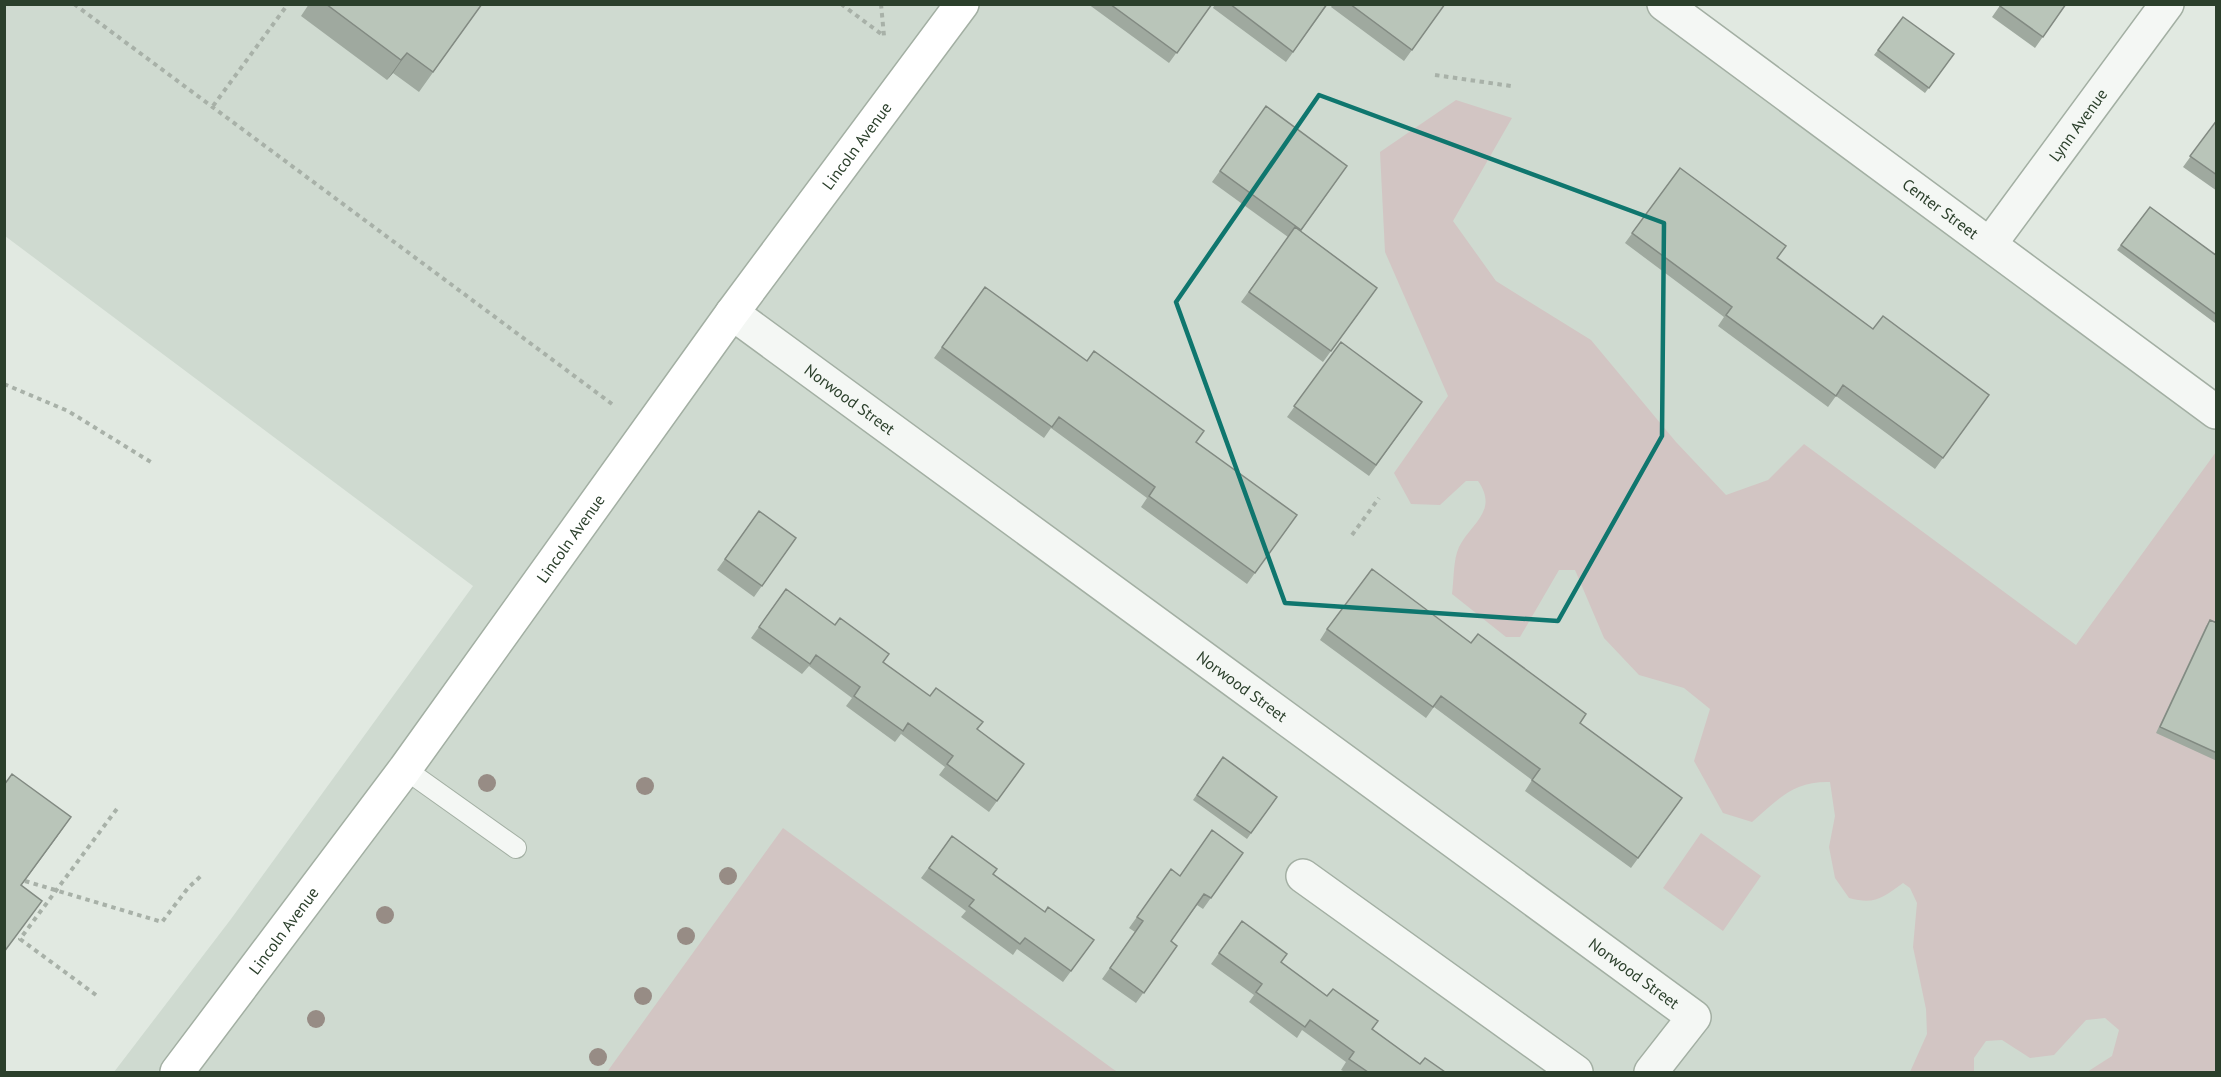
<svg xmlns="http://www.w3.org/2000/svg" width="2221" height="1077" font-family="'PT Sans',sans-serif">
<style>
.built{fill:#cfdad0}
.green{fill:#d2c5c3}
.lines{fill:none;stroke-linecap:round;stroke-linejoin:round}
.lane-casing{stroke:#a3afa3;stroke-width:22}
.street-casing{stroke:#a3afa3;stroke-width:36}
.secondary-casing{stroke:#a3afa3;stroke-width:36}
.path{stroke:#a8b1a8;stroke-width:4;stroke-dasharray:4.5 4.5;stroke-linecap:butt}
.lane{stroke:#f4f7f4;stroke-width:20}
.street{stroke:#f4f7f4;stroke-width:33}
.secondary{stroke:#fff;stroke-width:33}
.tree{fill:#978c85}
.wall{fill:#9fa99f}
.shaded-wall{fill:#828a82}
.building{fill:#b9c5b9;stroke:#828a82;stroke-width:1.5}
.marked{fill:none;stroke:#0f766e;stroke-width:4.5;stroke-linejoin:round}
.labels{text-anchor:middle;dominant-baseline:central;stroke-width:6;stroke-linejoin:round;paint-order:stroke}
.street-label{font-size:16px;fill:#2b3f2b;stroke:#f1f6f1}
</style>
<rect width="100%" height="100%" fill="#e1e9e1"/>
<path class="built" d="M4,5h1643l569,411v656h-2102l117,-153 242,-333 -468,-350z"/>
<path class="green" d="M1456,100l56,18 -59,103 43,60 95,59 85,102 50,53 42,-15 36,-36 272,201 140,-193v620h-129l25,-16 7,-26 -14,-12 -19,2 -32,35 -24,3 -28,-18 -16,1 -12,17v14h-64l17,-38 -1,-25 -13,-62 4,-44 -7,-15 -7,-5c-21,15 -28,22 -54,15l-14,-20 -6,-31 6,-31 -5,-34c-37,-1 -51,17 -78,40l-29,-9 -29,-52 16,-52 -26,-21 -45,-13 -35,-37 -29,-68h-16l-39,67h-14l-54,-43c2,-14 1,-34 7,-47 12,-24 40,-36 19,-66h-12l-26,24 -29,-1 -17,-31 54,-77 -63,-144 -5,-100z
M783,828l330,241 5,3h-511z
M1701,833l60,43 -38,55 -60,-43z"/>
<g class="lines">
<g class="lane-casing">
<path id="lane" d="M405,769l111,79"/>
</g>
<g class="street-casing">
<g id="street">
<path id="s1" d="M1664,4l552,408"/>
<path id="s2" d="M1990,244l177,-240"/>
<path id="s3" d="M732,313l962,704 -43,55"/>
<path d="M1303,876l273,196"/>
</g>
</g>
<g class="secondary-casing">
<g id="secondary">
<path id="s4" d="M177,1072l228,-303 327,-456 230,-309"/>
</g>
</g>
<path class="path" d="M74,4l538,400
M841,4l43,32
M881,4l3,32
M1435,75l76,11
M213,106l75,-102
M4,384l64,27 86,53
M1352,535l27,-37
M25,881l137,41 26,-34 15,-14
M96,995l-76,-56 99,-133"/>
<use href="#lane" class="lane"/>
<use href="#street" class="street"/>
<use href="#secondary" class="secondary"/>
</g>
<g class="tree">
<circle cx="487" cy="783" r="9"/>
<circle cx="645" cy="786" r="9"/>
<circle cx="728" cy="876" r="9"/>
<circle cx="385" cy="915" r="9"/>
<circle cx="686" cy="936" r="9"/>
<circle cx="643" cy="996" r="9"/>
<circle cx="316" cy="1019" r="9"/>
<circle cx="598" cy="1057" r="9"/>
</g>
<path class="wall" d="M309,4h173l-63,88 -26,-19 -6,7 -86,-64z
M1088,4h124l-43,59z
M1215,4h113l-42,58 -73,-54z
M1333,4h112l-41,57 -73,-54z
M2001,4h65l-31,44 -43,-31z
M1903,17l51,37 -29,39 -51,-38z
M1266,106l81,60 -46,65 76,57 -54,74 -82,-60 47,-65 -76,-55z
M2217,120v71l-34,-24z
M1680,168l97,91 96,70 116,66 -54,74 -99,-73 -8,11 -110,-81 6,-9 -99,-74z
M2150,207l67,49v65l-2,2 -98,-73z
M985,287l211,155 101,73 -50,69 -106,-77 6,-9 -96,-70 -7,10 -110,-80z
M1341,342l81,60 -53,74 -82,-59z
M759,511l37,27 -42,59 -37,-27z
M786,589l97,73 141,102 -35,48 -50,-37 6,-8 -44,-33 -6,8 -49,-36 6,-8 -43,-32 -7,8 -51,-36z
M2210,620l7,3v138l-61,-28 50,-107z
M1327,629l253,94 102,75 -51,70 -106,-77 7,-11 -98,-73 -8,11 -106,-78z
M1223,757l54,40 -30,42 -54,-39z
M952,836l41,38 52,38 49,28 -31,42 -46,-33 -4,6 -52,-38 5,-6 -45,-33z
M1243,853l-40,56 -6,-4 -26,36 6,5 -41,57 -34,-24 33,-47 -6,-4 42,-59 9,7z
M1242,921l39,41 139,102 25,8h-100l-4,-2 5,-8 -44,-32 -5,8 -48,-36 5,-7 -43,-31z"/>
<path class="shaded-wall" d="M407,53l-14,20 -6,7 14,-20z
M71,817l-14,20 -50,68 14,-20z"/>
<path class="building" d="M326,4h156l-49,68 -26,-19 -6,7z
M1110,4h102l-35,49z
M1230,4h97l-34,48z
M1350,4h95l-33,46z
M2001,4h65l-23,33 -43,-31z
M1903,17l51,37 -25,34 -51,-38z
M1266,106l81,60 -46,64 -81,-59z
M2217,120v55l-27,-19z
M1680,168l106,78 -9,12 96,71 10,-13 106,79 -46,63 -100,-73 -7,11 -110,-81 6,-8 -100,-74z
M2150,207l67,49v59l-96,-70z
M1295,227l82,61 -46,63 -82,-59z
M985,287l102,74 7,-10 110,80 -8,11 101,73 -42,58 -106,-77 6,-9 -96,-70 -7,10 -110,-80z
M1341,342l81,60 -46,63 -82,-59z
M759,511l37,27 -34,48 -37,-27z
M1372,569l99,74 7,-9 108,80 -6,9 102,75 -44,60 -106,-78 8,-11 -99,-73 -8,11 -106,-78z
M786,589l49,36 5,-7 49,36 -6,8 47,34 6,-8 47,34 -6,7 47,35 -27,37 -50,-37 6,-8 -45,-33 -5,8 -49,-35 6,-9 -44,-32 -6,9 -51,-37z
M2210,620l7,3v130l-57,-26z
M1223,757l54,40 -26,36 -54,-38z
M12,774l59,43 -50,68 21,16 -38,51v-167z
M1212,830l31,23 -32,45 -7,-4 -33,47 6,5 -33,47 -34,-25 33,-47 -6,-4 34,-48 9,7z
M952,836l45,33 -4,5 52,38 3,-5 46,33 -23,31 -46,-33 -5,6 -51,-38 5,-6 -45,-32z
M1242,921l45,33 -6,8 46,34 6,-7 45,32 -6,8 48,35 5,-6 20,14h-77l-19,-13 5,-7 -44,-32 -5,7 -49,-35 6,-8 -43,-31z"/>
<path class="marked" d="M1319,95l345,128 -2,213 -104,185 -273,-18 -109,-301z"/>
<g class="labels">
<g class="street-label">
<text stroke="none"><textPath href="#s2" startOffset="148">Lynn Avenue</textPath></text>
<text stroke="none"><textPath href="#s4" startOffset="1149">Lincoln Avenue</textPath></text>
<text stroke="none"><textPath href="#s1" startOffset="344">Center Street</textPath></text>
<text stroke="none"><textPath href="#s3" startOffset="146">Norwood Street</textPath></text>
<text stroke="none"><textPath href="#s4" startOffset="663">Lincoln Avenue</textPath></text>
<text stroke="none"><textPath href="#s3" startOffset="632">Norwood Street</textPath></text>
<text stroke="none"><textPath href="#s4" startOffset="177">Lincoln Avenue</textPath></text>
<text stroke="none"><textPath href="#s3" startOffset="1118">Norwood Street</textPath></text>
</g>
</g>
<rect width="2221" height="1077" fill="none" stroke="#2b3f2b" stroke-width="12"/>
</svg>
